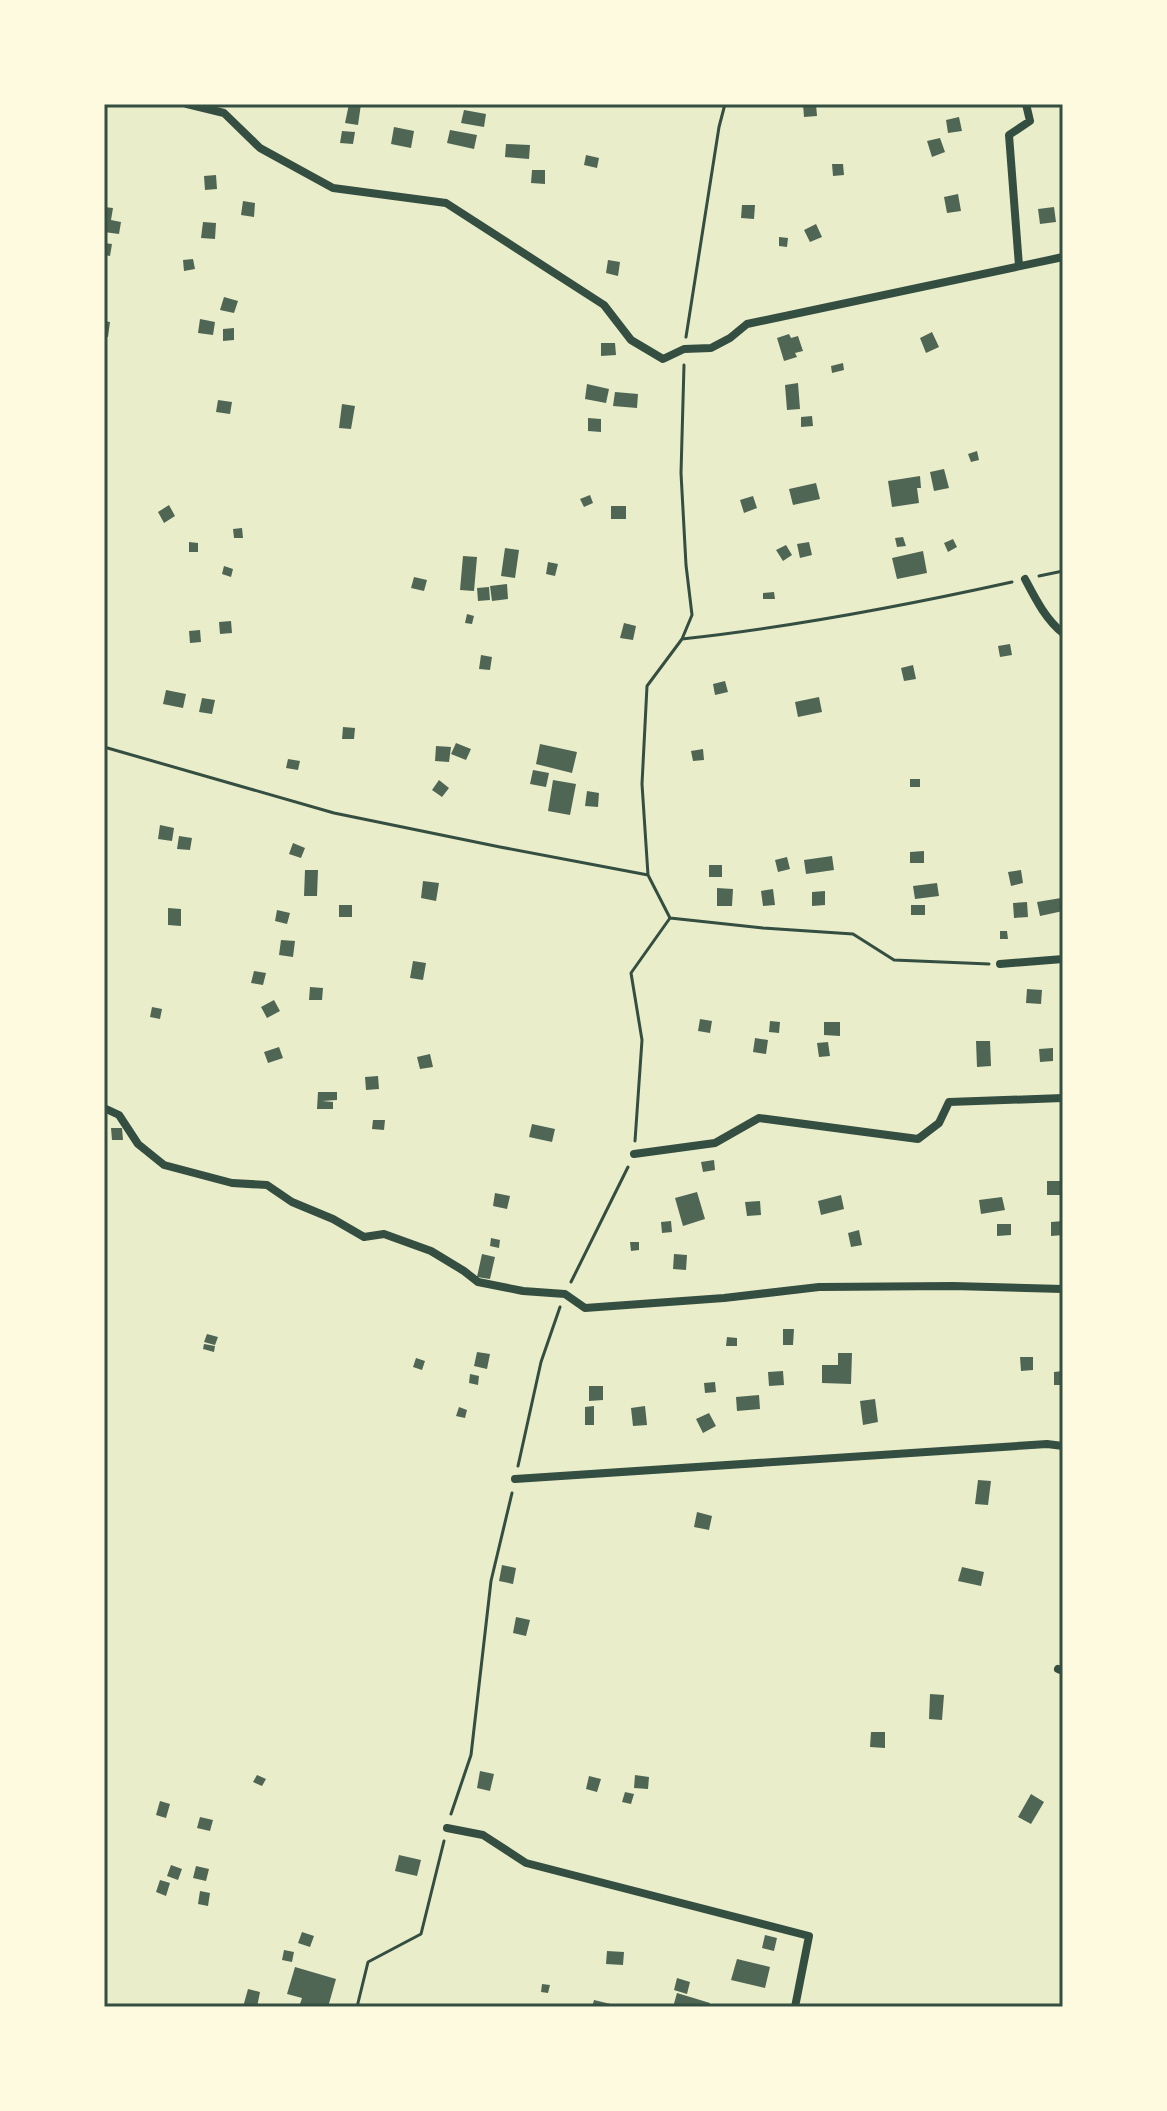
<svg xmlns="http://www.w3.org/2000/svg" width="1167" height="2111" font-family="'Fira Sans',sans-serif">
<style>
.building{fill:#4f6655}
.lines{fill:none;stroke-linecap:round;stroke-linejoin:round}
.path{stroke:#344e41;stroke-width:3}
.minor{stroke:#344e41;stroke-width:8}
.neatline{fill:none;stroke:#344e41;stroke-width:3}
</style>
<rect width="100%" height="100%" fill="#e9edc9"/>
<path class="building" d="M349,104h12l-3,21 -13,-2z
M803,104h13l1,12 -13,1z
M464,110l22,4 -2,13 -23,-4z
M959,117l3,14 -14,2 -2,-13z
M394,127l20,4 -3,17 -20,-4z
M450,130l27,5 -3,14 -27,-6z
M342,131l13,1 -2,12 -13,-1z
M940,138l5,14 -13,5 -5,-16z
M506,144l24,1 -1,14 -24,-2z
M586,155l13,3 -2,10 -13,-3z
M832,164h11l1,11 -11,1z
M532,170h13v14l-14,-1z
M216,175l1,14 -12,1 -1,-14z
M958,194l3,17 -14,2 -3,-16z
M243,201l12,2 -1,14 -13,-2z
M742,205h13l-1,14 -13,-1z
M104,207l9,1 -2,12 10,2 -2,12 -15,-2z
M1054,207l2,15 -16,2 -2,-15z
M203,222l13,1 -1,16 -14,-1z
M816,224l6,13 -12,5 -6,-12z
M779,237l9,1 -1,9 -8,-1z
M104,243l8,1 -2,12 -6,-1z
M193,259l2,10 -11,2 -1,-11z
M608,260l12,2 -2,14 -12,-3z
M224,297l14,4 -4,12 -14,-3z
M200,319l15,3 -2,13 -15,-2z
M104,321l6,1 -2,15h-4z
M234,328v12l-11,1v-12z
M932,332l7,15 -13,6 -6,-15z
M789,334l2,4 7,-2 5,15 -8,2 2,4 -13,4 -7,-23z
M601,343h14l1,12 -15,1z
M843,363l1,7 -12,3 -1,-7z
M798,383l2,26 -13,1 -2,-25z
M587,384l22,5 -3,14 -21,-4z
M615,392l23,2 -1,14 -24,-2z
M218,400l14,2 -2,12 -14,-2z
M342,404l13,2 -4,23 -12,-1z
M812,416l1,10 -12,1v-10z
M588,418l13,1v13l-13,-1z
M977,451l2,9 -8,2 -3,-8z
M944,469l5,19 -15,3 -4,-19z
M920,476l1,12h-4l2,15 -27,4 -4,-26z
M816,483l4,16 -27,6 -4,-16z
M590,495l3,8 -9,4 -4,-8z
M753,496l4,12 -13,5 -4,-13z
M169,505l6,11 -11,7 -6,-11z
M611,506h15v13h-15z
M242,528l1,10h-9l-1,-9z
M903,537l3,9 -9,1 -2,-9z
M953,539l4,8 -9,5 -4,-9z
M189,542l9,1v9h-9z
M809,542l3,13 -12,3 -3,-14z
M786,545l6,10 -9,6 -7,-11z
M505,548l14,2 -4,28 -14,-2z
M923,551l4,22 -30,6 -5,-21z
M463,556l14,1 -3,34 -14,-1z
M548,562l10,2 -3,12 -9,-2z
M224,566l9,3 -2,8 -9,-3z
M414,577l13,3 -3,11 -13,-3z
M507,584l1,15 -16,2 -2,-15z
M489,587l1,13 -12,1 -1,-13z
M774,592l1,7h-12v-6z
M467,614l7,2 -2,8 -7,-1z
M231,621l1,12 -12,1 -1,-12z
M624,623l12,3 -3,14 -13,-2z
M200,630l1,12 -11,1 -1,-12z
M1010,644l2,11 -12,2 -2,-11z
M481,655l11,2 -2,13 -11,-1z
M913,665l3,14 -12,2 -3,-13z
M725,681l3,11 -13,3 -2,-11z
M166,690l20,4 -3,14 -20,-4z
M819,697l3,15 -24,5 -3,-15z
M202,698l13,2 -3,14 -13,-2z
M343,727l12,1 -1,11h-12z
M456,743l15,6 -5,11 -15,-6z
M540,744l37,8 -5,21 -36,-9z
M436,746l15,1 -2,15 -14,-1z
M703,749l1,11 -11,1 -2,-10z
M288,759l12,2 -2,9 -12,-2z
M533,770l16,3 -3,14 -16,-3z
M910,779h10v8h-10z
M439,780l10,8 -7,9 -10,-7z
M553,780l23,4 -6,31 -22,-4z
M587,791l12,2 -1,14 -13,-1z
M160,825l14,3 -2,13 -14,-2z
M179,836l13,2 -2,12 -13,-1z
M293,843l12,5 -4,10 -12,-4z
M924,851v12h-14v-11z
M832,856l2,14 -28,4 -2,-14z
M787,857l3,12 -12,3 -3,-12z
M709,865h13v12h-13z
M305,870h13l-1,26h-13z
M1021,870l2,13 -12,3 -3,-14z
M423,881l16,2 -3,18 -15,-3z
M937,883l2,13 -24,3 -2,-13z
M717,888l16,1 -1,17h-15z
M773,889l2,16 -12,1 -2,-15z
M825,891v14l-13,1v-14z
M1061,898l2,13 -23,5 -3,-14z
M1027,902l1,15 -14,1 -1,-15z
M339,905h13v12h-13z
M911,905h14v10h-14z
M168,908l13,1v17l-13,-1z
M277,910l13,3 -3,11 -12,-3z
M1000,931h7l1,8h-8z
M281,940l14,1 -2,16 -14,-2z
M413,961l13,2 -3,17 -13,-2z
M254,971l12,2 -3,12 -12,-2z
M310,987l13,1 -1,12h-13z
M1027,989l15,1 -1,14 -15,-1z
M274,1000l6,11 -13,7 -6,-11z
M152,1007l10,2 -2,10 -10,-2z
M700,1019l12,2 -2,12 -12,-2z
M770,1021l10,1 -1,11 -10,-1z
M824,1022h16v14l-16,-1z
M755,1038l13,2 -2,14 -13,-2z
M976,1041h14l1,25 -14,1z
M828,1042l2,14 -11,1 -2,-14z
M279,1047l4,11 -15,5 -4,-11z
M1053,1048v13l-13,1 -1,-13z
M430,1054l3,13 -13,2 -3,-12z
M378,1076l1,13 -13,1 -1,-13z
M318,1092h19v8l-15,1 11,1v7h-16z
M373,1120h12l-1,10 -12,-1z
M532,1124l23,5 -3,13 -23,-5z
M111,1128h11l1,12h-11z
M714,1160l1,10 -12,2 -2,-10z
M1047,1181h16v14h-16z
M697,1192l8,27 -22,7 -8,-28z
M495,1193l15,3 -3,13 -14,-3z
M841,1195l3,14 -23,6 -3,-14z
M1002,1197l3,13 -24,4 -2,-14z
M760,1201l1,14 -14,1 -2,-14z
M671,1221l1,11 -10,1 -1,-11z
M1063,1221v14l-12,1v-14z
M997,1224h14v11l-14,1z
M859,1230l3,15 -11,2 -3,-14z
M491,1238l9,2 -1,8 -9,-2z
M630,1242h9v8l-8,1z
M482,1254l13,3 -5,22 -13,-2z
M674,1254l13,1 -1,15 -13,-1z
M783,1329h11l-1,16h-10z
M207,1334l11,3 -3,8 -11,-3z
M727,1337l10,1v8h-11z
M204,1344l11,2 -1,6 -11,-3z
M477,1352l13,2 -3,15 -13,-3z
M838,1353h14l-1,31 -29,-1v-18h16z
M1020,1357h13v13l-12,1z
M416,1358l9,3 -3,9 -9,-3z
M783,1371l1,14 -15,1 -1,-14z
M1063,1371v14h-9v-13z
M470,1374l9,2 -1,9 -9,-2z
M715,1382l1,10 -11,1 -1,-10z
M589,1386h14v14l-14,1z
M759,1395l1,14 -23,2 -1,-14z
M875,1399l3,23 -15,3 -3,-24z
M594,1406v19h-9v-18z
M645,1406l2,19 -14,1 -2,-18z
M459,1407l8,3 -2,8 -9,-2z
M709,1413l7,13 -13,7 -7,-14z
M978,1480l13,1 -3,24 -13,-1z
M697,1512l15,4 -3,14 -15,-3z
M502,1565l14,3 -3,16 -14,-3z
M962,1567l22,5 -3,14 -23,-5z
M516,1617l14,3 -4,16 -13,-3z
M930,1694l14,1 -2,25 -13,-1z
M871,1732h14v16l-15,-1z
M480,1771l14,3 -4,17 -13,-3z
M257,1775l9,4 -4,7 -9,-4z
M635,1775l14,2 -1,12 -14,-1z
M589,1776l12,3 -4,13 -11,-3z
M625,1792l9,2 -3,10 -9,-2z
M1031,1794l13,8 -13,22 -13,-7z
M160,1801l10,3 -4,14 -10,-3z
M200,1817l13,3 -3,11 -13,-3z
M399,1855l22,5 -4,16 -22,-5z
M171,1865l11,4 -4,11 -11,-4z
M196,1866l13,3 -3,12 -13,-3z
M160,1880l10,3 -4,13 -10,-4z
M200,1891l10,2 -2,13 -10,-2z
M302,1932l12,4 -4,11 -12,-4z
M765,1935l12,3 -3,13 -12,-3z
M284,1950l10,2 -2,10 -10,-2z
M607,1951l17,1 -1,13 -17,-1z
M737,1959l33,8 -5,21 -34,-8z
M295,1967l41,12 -8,28h-29l3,-9 -15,-4z
M677,1978l13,4 -3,12 -13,-4z
M542,1984l8,1 -2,8 -7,-1z
M248,1989l12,3 -3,15h-14z
M677,1993l33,10 -1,4h-36z
M594,2000l25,6 -1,1h-26z"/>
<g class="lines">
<path class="path" d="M686,337l33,-210 6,-23
M1039,576l24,-5
M682,639c111,-12 221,-33 330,-57
M104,747l230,66 166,34 148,28 22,43 93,10 90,6 41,26 95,4
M648,875l-6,-91 5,-98 35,-47 10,-24 -6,-50 -5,-92 3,-108
M635,1141l7,-101 -11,-67 39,-55
M571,1282l57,-115
M518,1466l23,-104 19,-55
M451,1814l20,-59 20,-174 21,-88
M357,2007l11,-45 53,-28 23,-93"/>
<path class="minor" d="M187,104l37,9 36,35 73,40 113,15 158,102 27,35 32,19 21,-10 27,-1 19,-10 17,-14 316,-67
M1019,266l-10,-131 21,-14 -4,-17
M1025,579c10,19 21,41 38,54
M1000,964l63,-5
M104,1108l15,7 19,29 26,21 68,18 35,2 25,17 41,17 31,18 20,-3 47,17 33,20 14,11 45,9 42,3 20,14 139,-10 95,-11 134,-1 110,3
M634,1154l81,-11 44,-25 159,21 21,-16 10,-21 114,-4
M515,1479l532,-35 16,2
M1058,1669l5,2
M447,1828l36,7 43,28 283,73 -14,71"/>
</g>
<rect width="1167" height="2111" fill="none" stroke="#fefae0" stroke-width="212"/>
<rect x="106" y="106" width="955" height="1899" class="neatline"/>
</svg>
